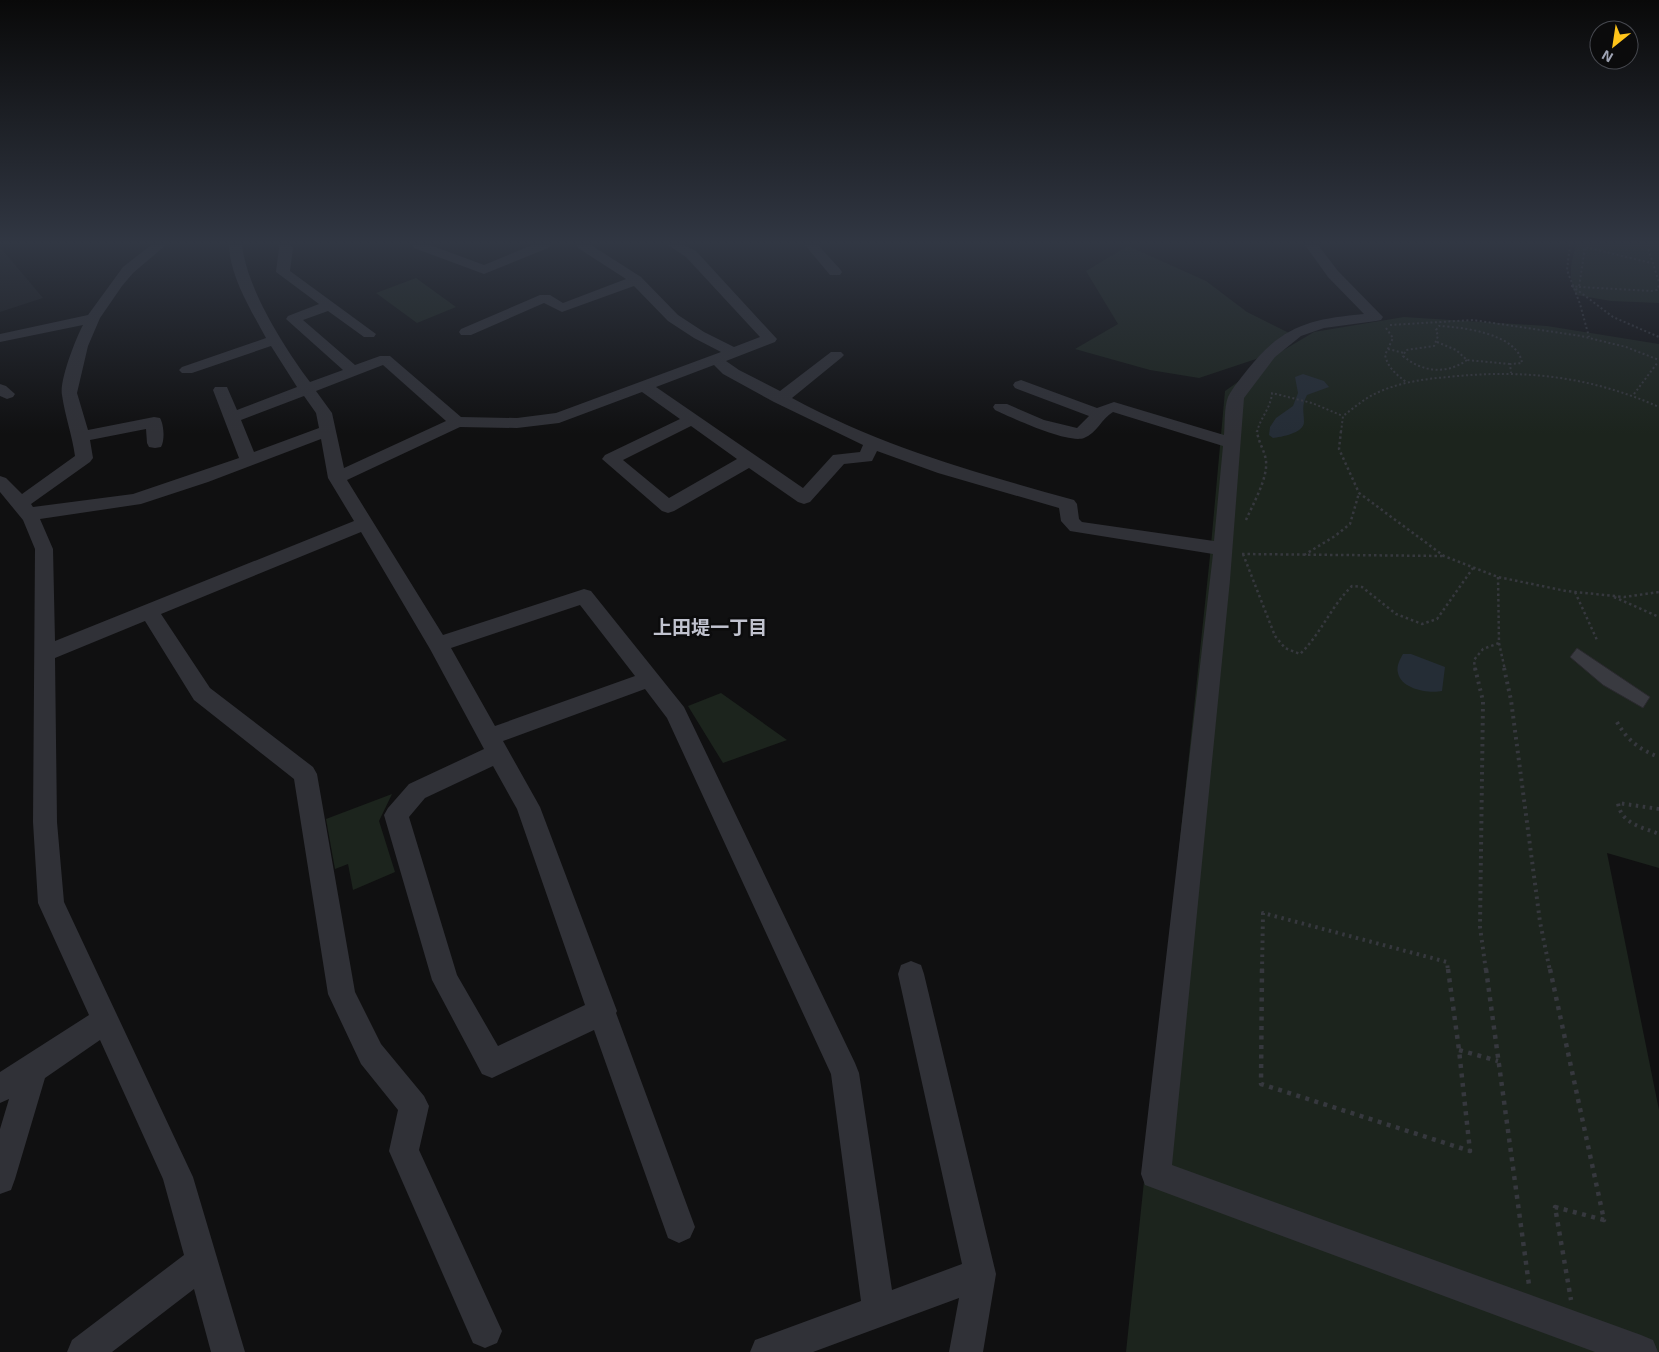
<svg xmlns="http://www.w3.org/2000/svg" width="1659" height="1352" font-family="'Exo 2','Noto Sans JP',sans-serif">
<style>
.built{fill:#1b1c1e}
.green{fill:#1c241d}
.water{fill:#252d36}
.building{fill:#393a40;stroke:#2a292e}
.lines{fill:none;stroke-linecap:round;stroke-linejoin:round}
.path-far3{stroke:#36383e;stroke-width:2;stroke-dasharray:2 2.5;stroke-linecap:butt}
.path-far2{stroke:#36383e;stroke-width:2.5;stroke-dasharray:2.5 3;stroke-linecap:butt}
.path-far1{stroke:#36383e;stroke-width:4;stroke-dasharray:2.5 4.5;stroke-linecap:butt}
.path{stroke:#36383e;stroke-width:4.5;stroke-dasharray:4 5.5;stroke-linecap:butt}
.minor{fill:#303137;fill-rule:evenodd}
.labels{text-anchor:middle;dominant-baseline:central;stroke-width:5;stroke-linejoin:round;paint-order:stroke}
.neighbourhood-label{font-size:19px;font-weight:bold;fill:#c1c3cf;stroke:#0b0b0c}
</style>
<rect width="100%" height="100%" fill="#101011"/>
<path class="built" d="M0,247l43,51 -43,14z"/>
<path class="green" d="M1577,245h82v58l-48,-2 -35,-6c-8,-16 -6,-34 1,-50z
M1128,246l78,35 41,31 50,25 -35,20 -63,21 -49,-8 -75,-21 43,-25 -32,-53z
M416,278l40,29 -39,16 -41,-30z
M1404,317l143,9 112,18v524l-52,-15 52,257v242h-533l84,-796 15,-165 57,-40 32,-19z
M721,693l66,47 -64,23 -35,-57z
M392,794l-13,27 16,51 -42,18 -5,-26 -13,5 -9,-50z"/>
<path class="water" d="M1303,374l21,7 5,6 -22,8c-6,11 -3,17 -3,27 0,11 -23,15 -31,16l-4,-3 1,-8 6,-9 17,-12 5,-13 -3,-16z
M1403,654h8l34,13 -3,24c-13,3 -41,-2 -44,-18 -2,-6 2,-14 5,-19z"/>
<path class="building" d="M1577,648l73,49 -7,11 -40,-23 -33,-28z"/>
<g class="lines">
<path class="path-far3" d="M1570,245l-3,25 13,34 9,33
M1647,245l12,37
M1571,286l8,1 6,-40 66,16
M1572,286l41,31 46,20
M1579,287l72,4 6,-1 2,-5
M1390,325l83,-5 108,16 45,11 33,13
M1386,328l7,10 -8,17c3,13 11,19 21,27
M1437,342l19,8 11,10 43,4
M1388,349l16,4
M1467,360c-21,15 -45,12 -64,-4l3,-6 28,-4 4,-10 -2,-6 3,-4c24,1 79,8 83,37l-12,1 1,9
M1634,394l24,-32
M1257,432c3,-14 14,-24 15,-39l40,10 31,13
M1341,432l2,-16c12,-9 23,-19 38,-25 21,-9 44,-12 67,-14 75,-8 142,-1 211,30"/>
<path class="path-far2" d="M1341,431l-2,18 20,44 85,63 54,21 68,14 58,6 35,-5
M1246,520c7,-16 22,-42 20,-59 -1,-10 -8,-19 -9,-30
M1242,554l201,2
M1243,554l32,82 10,12 15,6c21,-20 31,-48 52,-68l10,1 34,27 26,10 15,-5 36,-51
M1304,555l31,-19 15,-12 9,-31
M1498,577l1,66 6,27
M1575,592l22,48
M1614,597l45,20
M1475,670l-1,-10 9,-11 16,-6"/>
<path class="path-far1" d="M1475,668l8,33 -3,226 6,44
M1504,668l7,32 29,222 10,49
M1617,722c10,18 23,28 42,35
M1659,809l-41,-6c3,21 24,24 41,31
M1262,971l1,-58 184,49 1,9"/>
<path class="path" d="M1262,969l-1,115 209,67 -11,-101
M1448,969l11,81
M1486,969l43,316
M1550,969l54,251 -49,-13 16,93
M1459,1050l39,11"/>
<path class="minor" d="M151,245h15l-33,28 -11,13 -22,32 -12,28 -11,47 11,37 66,-13 6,1c4,7 5,22 1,29l-6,1 -6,-1 -2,-4 -1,-14 -56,11 3,18 -3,4 -59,42 2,3 100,-13 106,-36 -26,-68 2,-3h12l10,23 60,-23 -26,-41 -79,27h-10l-3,-3 3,-3 84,-29c-15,-28 -36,-61 -37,-93h13c5,44 42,102 68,137l33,-12 -57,-51 2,-3 31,-12 -43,-32 3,-24 -1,-3h12l3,3 -3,23 86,63 -2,3h-10l-36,-26 -25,9 52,45 25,-9h10l71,61 56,1 39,-5 165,-61 -27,-14 -26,-17 -34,-35 -72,26 -18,-9 -73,32h-10l-2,-3 2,-3 79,-34h10l13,8 63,-24 -48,-31 -1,-3h14l50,32 37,38 26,17 30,15 26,-10 -74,-80 -18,-12h16l12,6 81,88 -2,3 -49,19 13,9 41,21 51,-39h10l3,3 -3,3 -49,40c93,50 182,74 282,102l3,4 2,15 3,3 132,19 9,-95 -110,-34c-11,6 -16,21 -29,26 -16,6 -72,-20 -89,-28l-2,-3 2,-3h12l37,16 33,8 12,-12 -74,-28 -2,-3 2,-3 6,-2 76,28 17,-6 110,33c1,-11 0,-27 4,-38 5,-10 14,-20 20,-28 35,-44 63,-50 116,-55l-36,-37 -23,-32h13l20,26 45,46 -2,3 -5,1 -52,7 -23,8 -26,21 -31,41 -14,182 -58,585 469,170 12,5 5,12h-63l-450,-167 -4,-11 72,-620 -143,-23 -9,-10 -2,-13 -121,-35 -61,-22 -5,10 -28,3 -34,38 -6,2 -6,-2 -49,-34 -75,43 -6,2 -6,-2 -60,-52 3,-4 75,-36 -38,-27 -83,31 -42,5 -57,-1 -113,53 96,155 141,-46 7,2 93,116 171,356 4,10 33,217 70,-26 -64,-290 3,-9 10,-4 10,4 3,9 72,300 -13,78h-34l10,-54 -146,54h-63l5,-12 106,-39 -30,-227 -164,-356 -22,-29 -142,52 37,66 77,204 -1,2 79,214 -5,11 -11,5 -11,-5 -74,-208 -102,48 -10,-4 -50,-94 -48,-165 4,-7 21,-24 75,-35 -54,-100 -69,-117 -200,82 49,74 103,79 4,7 38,218 26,52 43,52 5,10 -10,44 83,181 -5,12 -12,5 -12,-5 -84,-192 9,-41 -37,-46 -33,-70 -34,-215 -100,-79 -49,-79 -90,37 2,164 7,80 129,275 52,175h-34l-17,-63 -82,63h-45l5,-12 112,-85 -21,-76 -63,-139 -55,38 -30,101 -4,11 -11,4v-65l9,-30 -9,4v-31l89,-57 -51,-112 -5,-81 2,-273 -12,-29 -23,-28v-16l6,2 16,16 53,-38c-3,-21 -10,-40 -13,-61 -3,-14 14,-57 21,-70l-83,17v-8l88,-19 35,-48zM383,365l63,56 -102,47 -12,-55 -16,-22zM714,365l9,9 51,28 89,43 -3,7 -27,3 -30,33 -147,-101zM304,396l12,17 3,15 -65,24 -13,-32zM691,426l46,33 -68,39 -46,-38zM321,439l7,39 26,43 -299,120 -2,-92 -13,-30 101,-15 67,-22zM580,605l55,71 -140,50 -44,-78zM493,766l24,43 68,196 -87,41 -41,-71 -48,-158 16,-19z
M412,245h18l54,20 48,-20h18l-2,3 -64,26 -70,-26z
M805,245h13l22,24 2,3 -2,3h-10z
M0,384l6,2 9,8 -2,3 -6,2 -7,-3z"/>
</g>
<linearGradient id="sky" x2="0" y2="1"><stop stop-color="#090909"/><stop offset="0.56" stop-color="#313743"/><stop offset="1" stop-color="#313743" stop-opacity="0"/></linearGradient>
<rect width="1659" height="434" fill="url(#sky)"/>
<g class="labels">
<g class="neighbourhood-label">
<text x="710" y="626">上田堤一丁目</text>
</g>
</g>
<g transform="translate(1614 45) rotate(210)"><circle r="24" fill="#0b0b0c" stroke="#46484f"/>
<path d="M0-4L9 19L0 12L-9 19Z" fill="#ffc41a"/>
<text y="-8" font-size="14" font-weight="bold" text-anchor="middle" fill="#9fa4b4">N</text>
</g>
</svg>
